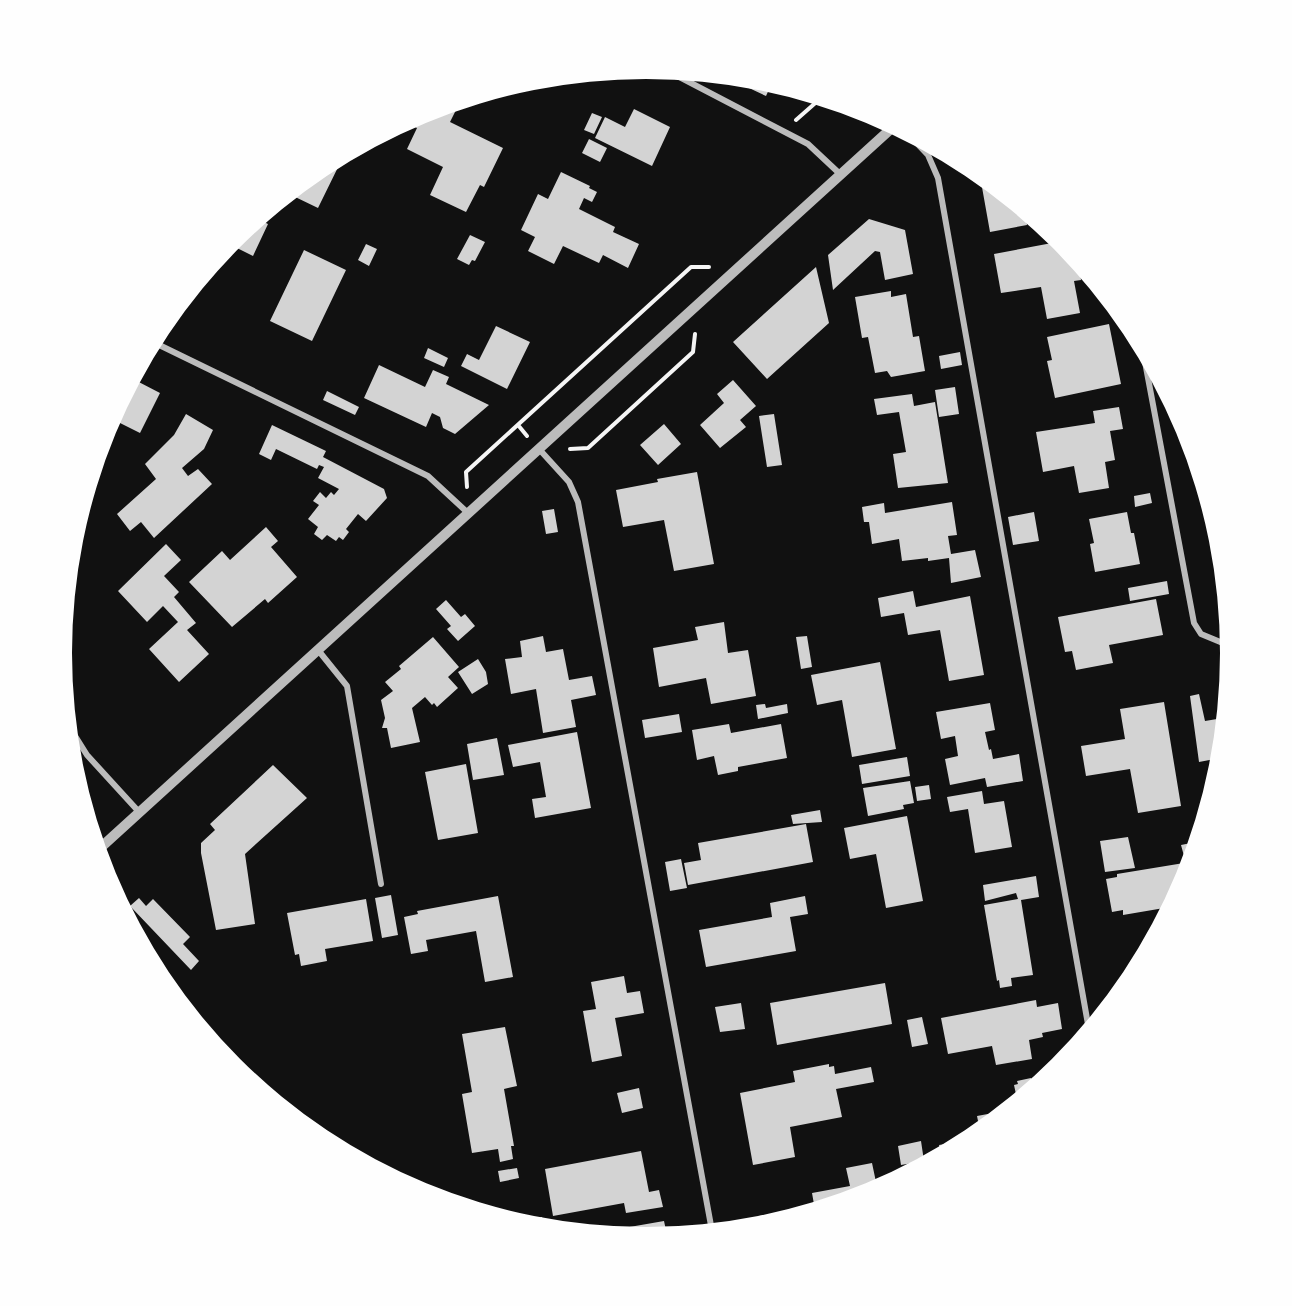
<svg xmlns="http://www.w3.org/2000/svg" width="1292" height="1306" font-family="Lora,serif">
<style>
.building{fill:#d3d3d3}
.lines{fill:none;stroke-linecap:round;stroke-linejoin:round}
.path{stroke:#f5f5f5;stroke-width:4}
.minor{stroke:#bcbcbc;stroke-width:6}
.tertiary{stroke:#bcbcbc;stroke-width:10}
</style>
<rect width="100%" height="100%" fill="#111"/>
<path class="building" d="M736,77l24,3 12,3 -6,13 -32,-15z
M460,102l-10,20 53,26 -19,39 -4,-2 -14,27 -36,-17 13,-28 -36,-18 10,-21 -10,-5v-2l16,-8z
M634,109l36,18 -18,39 -57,-28 10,-21 20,10z
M592,113l10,4 -8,17 -10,-4z
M589,139l18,9 -7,14 -18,-9z
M344,155l-26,53 -29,-14 33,-27z
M968,166l57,45 2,14 -37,7 -10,-56 -10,2z
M561,172l29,14 -1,2 8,4 -5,10 -8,-4 -5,11 36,18 -2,5 26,12 -11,24 -25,-13 -4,8 -36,-17 -9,18 -26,-13 7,-14 -14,-7 17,-36 10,5z
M258,219l10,5 -15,32 -24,-12z
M869,219l36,11 8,44 -28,6 -5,-28 -5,-1 -42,39 -5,-35z
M1050,232l10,8 19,23 2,17 -7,1 6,32 -33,6 -6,-32 -40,6 -7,-39 58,-11z
M470,235l15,7 -10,19 -3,-1 -3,5 -12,-6z
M366,244l11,5 -8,17 -11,-6z
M304,250l42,20 -34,71 -42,-20z
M816,267l13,56 -62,56 -34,-37z
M891,291v6l15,-3 7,43 6,-1 6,35 -34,6 -4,-6 -12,2 -7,-36 -6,1 -7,-41z
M1109,324l12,60 -66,14 -8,-37 5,-1 -5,-23z
M496,326l34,16 -23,47 -46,-23 6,-12 12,6z
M428,348l20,10 -4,9 -20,-9z
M960,352l2,13 -21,4 -2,-13z
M379,365l46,22 8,-17 16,7 -3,7 43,21 -34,29 -12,-6 -3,-11 -8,-4 -6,14 -62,-29z
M133,379l27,14 -20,40 -28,-14z
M733,380l23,26 -16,14 6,7 -26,21 -20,-23 24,-22 -7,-9z
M955,387l4,27 -20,3 -4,-27z
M327,391l32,16 -4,8 -32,-15z
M912,394l2,12 21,-4 13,81 -50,5 -5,-34 13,-2 -7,-40 -22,3 -3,-16z
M1119,407l4,22 -13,2 5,29 -10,2 4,26 -30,5 -5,-27 -31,6 -7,-40 59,-9 -2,-12z
M186,414l27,16 -9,19 -22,19 6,8 10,-7 14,15 -58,54 -13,-16 -11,9 -13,-17 39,-35 -11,-15 29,-29z
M774,414l8,51 -15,2 -8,-51z
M664,424l17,20 -23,21 -18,-20z
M272,425l54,26 -3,6 61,32 3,9 -21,23 -8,-7 -12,15 3,3 -6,8 -4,-3 -3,4 -9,-6 -5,5 -8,-6 4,-7 -10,-8 11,-14 -6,-4 7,-9 6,6 5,-6 3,3 5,-6 -21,-11 6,-11 -5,-2 -2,4 -41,-20 -5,11 -12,-6z
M697,472l17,92 -40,7 -10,-51 -41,7 -7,-37 42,-8 -1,-3z
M1150,493l2,10 -17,4 -1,-11z
M952,502l5,33 -9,1 3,18 24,-4 6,27 -30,6 -2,-25 -21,3v-3l-26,3 -3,-22 -27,5 -3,-22h-5l-2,-15 22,-4 1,10z
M554,509l4,23 -12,2 -4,-23z
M1034,512l5,29 -26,4 -5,-28z
M1127,512l4,21h3l6,31 -45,8 -5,-28 4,-1 -5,-24z
M266,527l12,14 -7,6 26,30 -29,26 -3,-4 -33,28 -43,-45 33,-31 8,9z
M166,544l15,16 -17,16 15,16 -5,5 22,26 -9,7 22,24 -30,28 -30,-33 29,-27 -15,-16 -16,16 -29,-31z
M1167,581l2,13 -39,7 -2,-13z
M913,591l3,16 54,-11 14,79 -35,6 -9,-51 -32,5 -4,-22 -23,4 -3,-19z
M1156,599l7,36 -54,10 4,18 -37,7 -4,-19 -7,1 -7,-35z
M446,600l15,17 4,-3 10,12 -17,15 -11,-12 4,-3 -15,-17z
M724,622l4,31 20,-3 8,46 -45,8 -5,-26 -47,9 -6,-39 45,-8 -3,-13z
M543,636l3,16 17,-3 6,31 23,-4 4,19 -25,5 5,27 -33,6 -7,-44 -25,5 -6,-35 17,-2 -2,-16z
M807,636l5,31 -11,2 -5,-32z
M433,637l26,30 -11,10 10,11 -21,19 -3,-4 -2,2 -7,-8 -13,11 8,34 -29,6 -4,-20h-5l3,-10 -4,-18 12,-9 -8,-9 16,-13 -2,-3z
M478,659l8,13 2,12 -16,10 -14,-22z
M880,662l16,87 -44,8 -10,-57 -25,5 -6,-30z
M1199,694l6,27 18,-3 1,6 -4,34 -21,4 -9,-66z
M1164,702l17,104 -43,7 -8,-44 -44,7 -5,-30 44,-7 -5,-30z
M990,703l5,27 -10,2 4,18 2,-1 2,10 26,-5 4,27 -36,6 -2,-9 -35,7 -5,-26 13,-3 -3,-20 -14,3 -5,-27z
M765,704l1,4 21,-4 1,9 -30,6 -2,-14z
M679,714l3,18 -37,6 -3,-18z
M729,724l2,9 50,-9 6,34 -49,9v4l-20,4 -4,-19 -17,4 -5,-30z
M577,732l14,76 -56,10 -3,-19 14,-2 -6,-35 -27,5 -5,-22z
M497,738l7,37 -31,5 -6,-36z
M907,757l3,19 -48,8 -3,-19z
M466,764l12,69 -40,7 -13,-68z
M273,765l34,33 -62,56 10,70 -39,6 -15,-77v-10l14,-13 -5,-6z
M910,781l4,22 -11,2 1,4 -36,7 -5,-28z
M929,785l2,14 -14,2 -2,-14z
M982,791l2,13 20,-3 8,46 -37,6 -7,-44 -18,3 -3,-15z
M820,810l2,12 -29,2 -2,-9z
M907,816l16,85 -37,7 -10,-54 -26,5 -6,-31z
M806,824l7,38 -125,23 -4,-22 17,-3 -3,-17z
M1128,837l7,31 -30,4 -5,-31z
M1196,842l-3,13 -9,1 -3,-11z
M681,859l6,29 -17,3 -5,-29z
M1190,862l-4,15 -16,30 -47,8v-5l-11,2 -6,-33 11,-2v-3z
M1036,876l3,21 -18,3 12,75 -22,3 1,8 -12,2 -1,-8 -2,1 -13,-76 34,-6 -2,-6 -31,8 -2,-16z
M391,895l7,40 -16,3 -7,-40z
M498,896l15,81 -28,5 -9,-51 -50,9 2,11 -17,3 -7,-37 14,-3 -1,-3z
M805,896l3,18 -18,3 6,34 -90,16 -7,-37 73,-13 -2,-14z
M139,898l7,8 7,-7 37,38 -7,7 16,17 -8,9 -61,-64z
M366,899l7,42 -48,8 2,12 -26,5 -2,-12 -4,1 -8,-42z
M624,976l3,17 13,-2 4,22 -29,5 7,38 -30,6 -9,-51 13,-2 -5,-27z
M885,983l7,41 -115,21 -7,-42z
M1036,1000l1,7 21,-4 4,26 -20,4 1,4 -14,3 3,19 -36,6 -4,-19 -44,8 -7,-36z
M741,1003l4,26 -25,3 -5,-25z
M922,1017l6,27 -16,3 -5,-27z
M505,1027l12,59 -13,3 10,57h-3l2,13 -13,3 -2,-13 -26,4 -10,-59 10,-2 -10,-58z
M829,1064v3l5,-1 1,8 36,-7 3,15 -38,7 6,28 -52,10 5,30 -42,8 -13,-72 55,-11 -2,-11z
M1031,1078l2,10 -16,11 -3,-14 4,-1 -1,-3z
M639,1088l4,20 -21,5 -5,-20z
M1004,1111l-14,13 -10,7 -3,-15z
M969,1140l-26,14 -2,1 -2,-10z
M921,1141l3,20 -23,4 -3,-19z
M641,1151l8,41 10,-2 4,17 -37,6 -2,-10 -71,13 -8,-47z
M872,1163l4,19 22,-4 -29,15 -54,17 -3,-17 38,-7 -4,-18z
M517,1168l2,10 -19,4 -2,-11z
M542,1217l3,10 -22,-3v-3z
M664,1221l3,14 -21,2 -27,-2 -1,-6z"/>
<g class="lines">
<path class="path" d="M796,120l25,-22
M518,425l9,11
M570,449l18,-1 105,-96 2,-18
M467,487l-1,-15 225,-205h18"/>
<path class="minor" d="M666,70l142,74 32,30
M907,133l21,22 10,23 151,852
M153,342l275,134 40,37
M1142,346l52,277 7,11 29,12
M539,449l30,33 9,20 134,729
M318,650l29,36 34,198
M65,688l7,43 15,24 53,58"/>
<path class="tertiary" d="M98,850l796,-724"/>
</g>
<path d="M0 0H1292V1306H0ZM72 653a574 574 0 1 1 1148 0a574 574 0 1 1-1148 0Z" fill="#fefefe" fill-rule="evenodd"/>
</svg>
